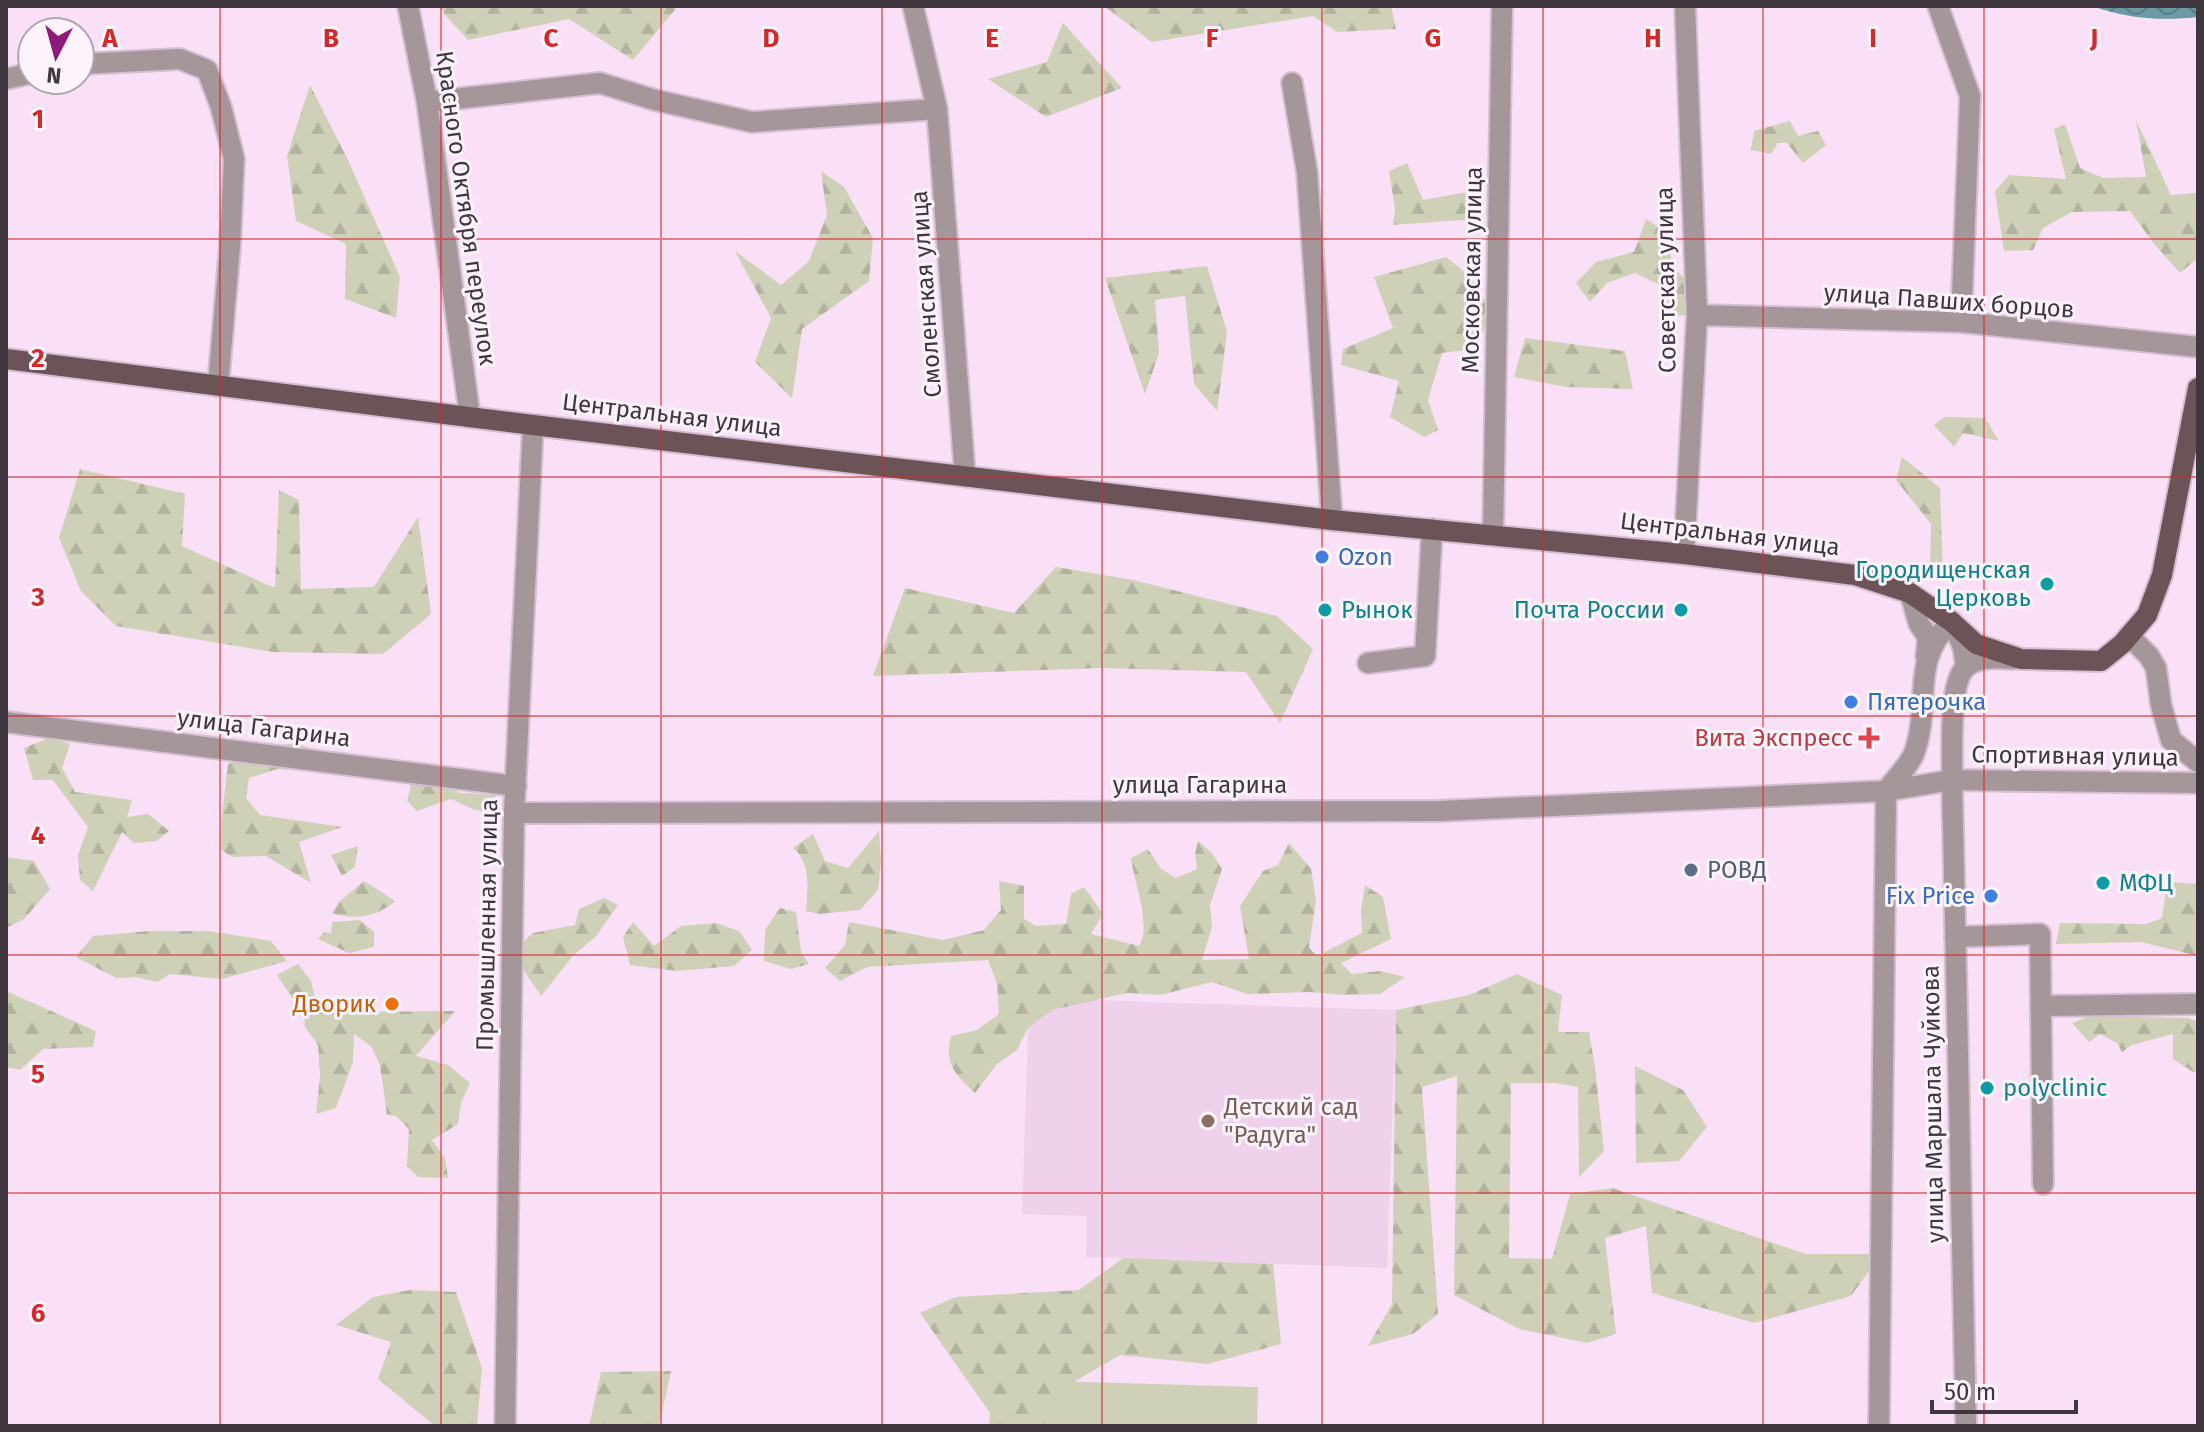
<svg xmlns="http://www.w3.org/2000/svg" width="2204" height="1432" font-family="'Fira Sans',sans-serif">
<style>
.built{fill:#efd1eb}
.forest{fill:url(#forest-firs)}
.pitch{fill:#ced1b8}
.water{fill:url(#water-waves)}
.lines{fill:none;stroke-linecap:round;stroke-linejoin:round}
.minor-casing{stroke:#d4bed1;stroke-width:24}
.major-casing{stroke:#d4bed1;stroke-width:24}
.minor{stroke:#a59699;stroke-width:20}
.major{stroke:#6b5358;stroke-width:20}
.grid{fill:none;stroke:#d62828;stroke-width:2;stroke-opacity:0.55}
.shop-dot{fill:#3f7fe0;stroke:#fdf3fc;stroke-width:3}
.culture-dot{fill:#0f9aa8;stroke:#fdf3fc;stroke-width:3}
.health-dot{fill:#e0444e;stroke:#fdf3fc;stroke-width:3}
.service-dot{fill:#5c6f8a;stroke:#fdf3fc;stroke-width:3}
.food-dot{fill:#e8710a;stroke:#fdf3fc;stroke-width:3}
.education-dot{fill:#8d6e63;stroke:#fdf3fc;stroke-width:3}
.labels{text-anchor:middle;dominant-baseline:central;stroke-width:6;stroke-linejoin:round;paint-order:stroke}
.street-label{font-size:24px;fill:#40363f;stroke:#fdf3fc}
.shop-label{font-size:24px;fill:#366cbe;stroke:#fdf3fc;text-anchor:start}
.culture-label{font-size:24px;fill:#0d838f;stroke:#fdf3fc;text-anchor:start}
.health-label{font-size:24px;fill:#be3a42;stroke:#fdf3fc;text-anchor:end}
.service-label{font-size:24px;fill:#4e5e75;stroke:#fdf3fc;text-anchor:start}
.food-label{font-size:24px;fill:#c56008;stroke:#fdf3fc;text-anchor:end}
.education-label{font-size:24px;fill:#785e54;stroke:#fdf3fc;text-anchor:start}
.grid-label{font-size:26px;text-anchor:middle;font-weight:bold;fill:#d62828;stroke:#fdf3fc;stroke-width:6;stroke-linejoin:round;paint-order:stroke}
</style>
<defs>
<pattern id="forest-firs" width="22" height="20" patternUnits="userSpaceOnUse" patternTransform="scale(2)"><rect width="22" height="20" fill="#ced1b8"/><path d="M5 1l3.5 6h-7zM16 11l3.5 6h-7z" fill="#b2b49f"/></pattern>
<pattern id="water-waves" width="16" height="10" patternUnits="userSpaceOnUse" patternTransform="scale(2)"><rect width="16" height="10" fill="#6a9aa3"/><path d="M0 5q4-4 8 0t8 0" fill="none" stroke="#597e86"/></pattern>
</defs>
<rect width="100%" height="100%" fill="#f9e0f6"/>
<path class="built" d="M1029,998l367,12 -9,258 -301,-11 1,-41 -65,-2z"/>
<path class="forest" d="M437,6h241l-45,54 -64,-41 -101,21z
M1104,6h287l5,23 -59,3 -24,-16 -161,26z
M1063,23l59,65 -76,29 -58,-38 59,-17z
M310,85l38,75 52,117 -4,41 -51,-19 1,-55 -50,-23 -9,-65z
M2136,120l35,75 27,-2v65l-18,15 -25,-28 -25,-34 -58,1 -29,16 -10,22 -29,1 -9,-60 14,-16 57,4 -12,-50 11,-5 15,44 23,10 43,-1z
M1790,121l8,15 20,-5 8,14 -23,18 -16,-20h-9l-7,11 -20,-4 3,-19z
M1407,163l16,37 50,-9 12,31 -23,-2 -69,5 2,-16 -6,-38z
M821,171l23,16 29,51 -4,43 -67,48 -10,69 -37,-36 16,-44 -36,-67 46,34 28,-24 18,-46z
M1646,219l20,13 7,35 15,15 9,33 -38,1 3,-30 -27,-13 -28,10 -17,19 -14,-19 20,-21 38,-10z
M1446,257c20,16 43,33 41,62 -1,10 -9,21 -13,30l-32,4 -14,47 10,30 -14,7 -34,-20 9,-36 -58,-16 2,-16 50,-21 -19,-51z
M1207,266l20,66 -10,79 -23,-27 -9,-88 -30,4 4,53 -14,41 -40,-116z
M1525,338l100,13 8,38 -67,-2 -52,-10z
M1944,417l41,1 14,23 -36,-8 -9,14 -20,-22z
M1902,457l38,31 3,87 -13,-4 1,-47 -35,-44z
M80,469l105,25 -3,52 93,42 4,-98 20,10 2,89 73,-2 44,-70 13,97 -48,40 -110,-2 -157,-26 -35,-35 -22,-53z
M1056,567l77,13 144,36 36,33 -33,74 -34,-51 -146,-4 -227,8 32,-88 109,25z
M49,738l21,6 -8,24 13,24 57,8 -5,17 21,-3 21,17 -12,10 -23,2 -12,-11 -29,59 -13,-11 -2,-25 10,-28 -35,-47h-20l-9,-32z
M298,743l39,20 -19,8 -41,-2 -28,9 -3,20 14,17 82,12 -43,15 12,41 -45,-27 -34,1 -12,-8 1,-26 7,-59 35,-17z
M441,776l18,17 37,2 -2,18 -19,-3 -24,-11 -34,12 -10,-10 5,-20z
M879,831l2,31 -3,28 -18,20 -41,4 -13,-3c2,-21 5,-49 -13,-63l20,-14 12,27 23,7z
M1198,841l13,11 11,17 -12,36 2,22 -10,33 47,-1 -9,-53 23,-35 15,-6 11,-22 22,26 5,30 -7,49 8,8 45,-23 -1,-23 4,-25 18,12 8,42 -50,24 11,11 28,-3 25,6 -25,17 -37,1 -34,-3 -62,2 -35,-12 -52,13 -33,-2 -75,17 -24,18 -11,22 -20,14 -22,29c-20,-19 -31,-29 -24,-57l26,-6 22,-16 -2,-30 -9,-24 -121,7 -27,14 -15,-13 20,-23 4,-23 94,18 41,-10 17,-20 -2,-29 25,5v33l12,7 30,-2 5,-30 13,-7 19,27 -12,20 48,12c13,-20 -5,-63 -8,-88l17,-9 13,20 15,9 21,-9 -2,-16z
M358,846l-3,21 -13,9 -11,-21z
M6,857l28,4 16,28 -26,30 -18,9z
M364,881l31,20c-16,15 -42,20 -63,12l7,-11z
M2167,882l31,2v72l-57,-14 -85,2 4,-21 86,1 16,-6z
M604,898l14,7 -21,30 -24,21 -32,40 -19,-28 1,-26 10,-9 42,-8 4,-16z
M780,908l16,4 5,40 8,12 -18,5 -27,-8 1,-31z
M360,920l14,12v15l-25,6 -31,-14 6,-7 7,1 1,-11z
M633,922l21,24 27,-20 35,-3 23,8 13,19 -18,16 -57,5 -47,-6 -7,-28z
M150,931h58l63,10 16,20 -65,18 -52,-5 -13,8 -21,-5 -20,1 -40,-21 17,-21z
M298,964l13,17 6,27 37,4 101,-1 -39,45 32,9 22,18 -9,20 -3,21 -26,16 13,18 3,20 -30,-1 -11,-11 2,-37 -13,-13 -9,-1 -7,-50 -9,-19 -17,-12 -1,28 -17,46 -20,6 4,-38 -2,-31 -13,-18 -1,-11 -27,-41z
M1517,974l45,21 -4,37h31l6,35 9,84 -25,26 -1,-90 -23,-4h-44l-2,175 43,1 18,-65 42,-6 194,66h75l-30,42 -97,27 -102,-30 -6,-67 -41,12 11,96 -29,9 -68,-14 -65,-34 3,-219 -35,11 16,227 -25,20 -45,12 24,-42 4,-294 73,-15z
M6,991l90,40 -3,16 -50,2 -23,21 -14,-3z
M2090,1016l99,2 9,4v49l-5,1 -20,-13v-25l-41,11 -10,7 -5,-9 -17,-9 -11,8 -17,-19z
M1635,1066l48,24 24,37 -28,34 -43,2z
M1123,1258l150,6 8,80 -73,20 -88,-9 -46,27 -12,44h-73l1,-13 -70,-100 35,-16 124,-7z
M410,1290l46,2 26,76 -5,58h-42l-57,-47 13,-37 -55,-17 37,-28z
M671,1371l-12,55h-70l12,-54z"/>
<path class="pitch" d="M1050,1381l208,6 -1,39h-208z"/>
<path class="water" d="M2093,6h105v11c-35,4 -72,2 -105,-11z"/>
<g class="lines">
<g class="minor-casing">
<path id="minor" d="M408,6l19,96 43,315
M913,6l24,103 28,367
M1938,6l32,90 -9,226
M80,64l100,-5 27,11 14,37 13,52 -4,87 -12,140
M6,79l26,-6
M1292,83l15,89 25,348
M427,102l173,-19 55,17 97,22 185,-13
M1697,315l264,7 237,25
M1493,535l9,-529
M1684,554l13,-239 -12,-309
M1910,593l9,31 9,13 -2,20
M2129,636l20,20 7,12 5,37 10,35 27,22
M1368,663l57,-7 7,-127
M6,722l510,64
M1886,791c9,-12 24,-26 29,-40 16,-48 -5,-93 37,-129l11,25 3,19
M514,813l925,-2 447,-20 66,-11 246,3
M1955,937l85,-3 3,250
M2042,1006l156,-2
M505,1426l9,-613 19,-388
M1879,1426l7,-635
M1966,1426l-14,-646c1,-25 -4,-95 13,-112 11,-12 33,-10 48,-9"/>
</g>
<g class="major-casing">
<path id="major" d="M6,359l527,66 799,95 352,34 171,21 55,18 42,29 24,22 45,15 80,2 21,-17 25,-29 15,-40 36,-187"/>
</g>
<use href="#minor" class="minor"/>
<use href="#major" class="major"/>
</g>
<path class="grid" d="M220,6v1420M441,6v1420M661,6v1420M882,6v1420M1102,6v1420M1322,6v1420M1543,6v1420M1763,6v1420M1984,6v1420M6,239h2192M6,477h2192M6,716h2192M6,955h2192M6,1193h2192"/>
<g class="shop-dot">
<circle cx="1322" cy="557" r="8"/>
<circle cx="1851" cy="702" r="8"/>
<circle cx="1991" cy="896" r="8"/>
</g>
<g class="culture-dot">
<circle cx="2047" cy="584" r="8"/>
<circle cx="1325" cy="610" r="8"/>
<circle cx="1681" cy="610" r="8"/>
<circle cx="2103" cy="883" r="8"/>
<circle cx="1987" cy="1088" r="8"/>
</g>
<path class="health-dot" d="M1865 726h8v8h8v8h-8v8h-8v-8h-8v-8h8z"/>
<circle class="service-dot" cx="1691" cy="870" r="8"/>
<circle class="food-dot" cx="392" cy="1004" r="8"/>
<circle class="education-dot" cx="1208" cy="1121" r="8"/>
<g class="labels">
<g class="street-label">
<text transform="translate(466 208) rotate(82)">Красного Октября переулок</text>
<text transform="translate(1472 270) rotate(-89)">Московская улица</text>
<text transform="translate(1666 280) rotate(-91)">Советская улица</text>
<text transform="translate(926 294) rotate(-94)">Смоленская улица</text>
<text transform="translate(1949 301) rotate(4)">улица Павших борцов</text>
<text transform="translate(672 415) rotate(7)">Центральная улица</text>
<text transform="translate(1730 534) rotate(7)">Центральная улица</text>
<text transform="translate(264 728) rotate(7)">улица Гагарина</text>
<text transform="translate(2075 756) rotate(1)">Спортивная улица</text>
<text x="1200" y="785">улица Гагарина</text>
<text transform="translate(487 925) rotate(-89)">Промышленная улица</text>
<text transform="translate(1933 1104) rotate(-91)">улица Маршала Чуйкова</text>
</g>
<g class="shop-label">
<text x="1338" y="557">Ozon</text>
<text x="1867" y="702">Пятерочка</text>
<text x="1975" y="896" text-anchor="end">Fix Price</text>
</g>
<g class="culture-label">
<text x="2031" y="570" text-anchor="end">Городищенская<tspan x="2031" dy="28">Церковь</tspan></text>
<text x="1341" y="610">Рынок</text>
<text x="1665" y="610" text-anchor="end">Почта России</text>
<text x="2119" y="883">МФЦ</text>
<text x="2003" y="1088">polyclinic</text>
</g>
<g class="health-label">
<text x="1853" y="738">Вита Экспресс</text>
</g>
<g class="service-label">
<text x="1707" y="870">РОВД</text>
</g>
<g class="food-label">
<text x="376" y="1004">Дворик</text>
</g>
<g class="education-label">
<text x="1224" y="1107">Детский сад<tspan x="1224" dy="28">"Радуга"</tspan></text>
</g>
</g>
<g class="grid-label">
<text x="110" y="47">A</text>
<text x="331" y="47">B</text>
<text x="551" y="47">C</text>
<text x="771" y="47">D</text>
<text x="992" y="47">E</text>
<text x="1212" y="47">F</text>
<text x="1433" y="47">G</text>
<text x="1653" y="47">H</text>
<text x="1873" y="47">I</text>
<text x="2094" y="47">J</text>
<text x="38" y="128">1</text>
<text x="38" y="367">2</text>
<text x="38" y="606">3</text>
<text x="38" y="844">4</text>
<text x="38" y="1083">5</text>
<text x="38" y="1322">6</text>
</g>
<rect width="2204" height="1432" fill="none" stroke="#40363f" stroke-width="16"/>
<g transform="translate(56 56) rotate(186)"><circle r="38" fill="#fdf3fc" stroke="#b1a7b0" stroke-width="2"/>
<path d="M0-6L14 30L0 20L-14 30Z" fill="#8e1979"/>
<text y="-12" font-size="22" font-weight="bold" text-anchor="middle" fill="#40363f">N</text>
</g>
<path d="M1932 1400v12h144v-12" fill="none" stroke="#40363f" stroke-width="4"/>
<text x="1944" y="1400" font-size="24" fill="#40363f" stroke="#fdf3fc" stroke-width="6" paint-order="stroke">50 m</text>
</svg>
